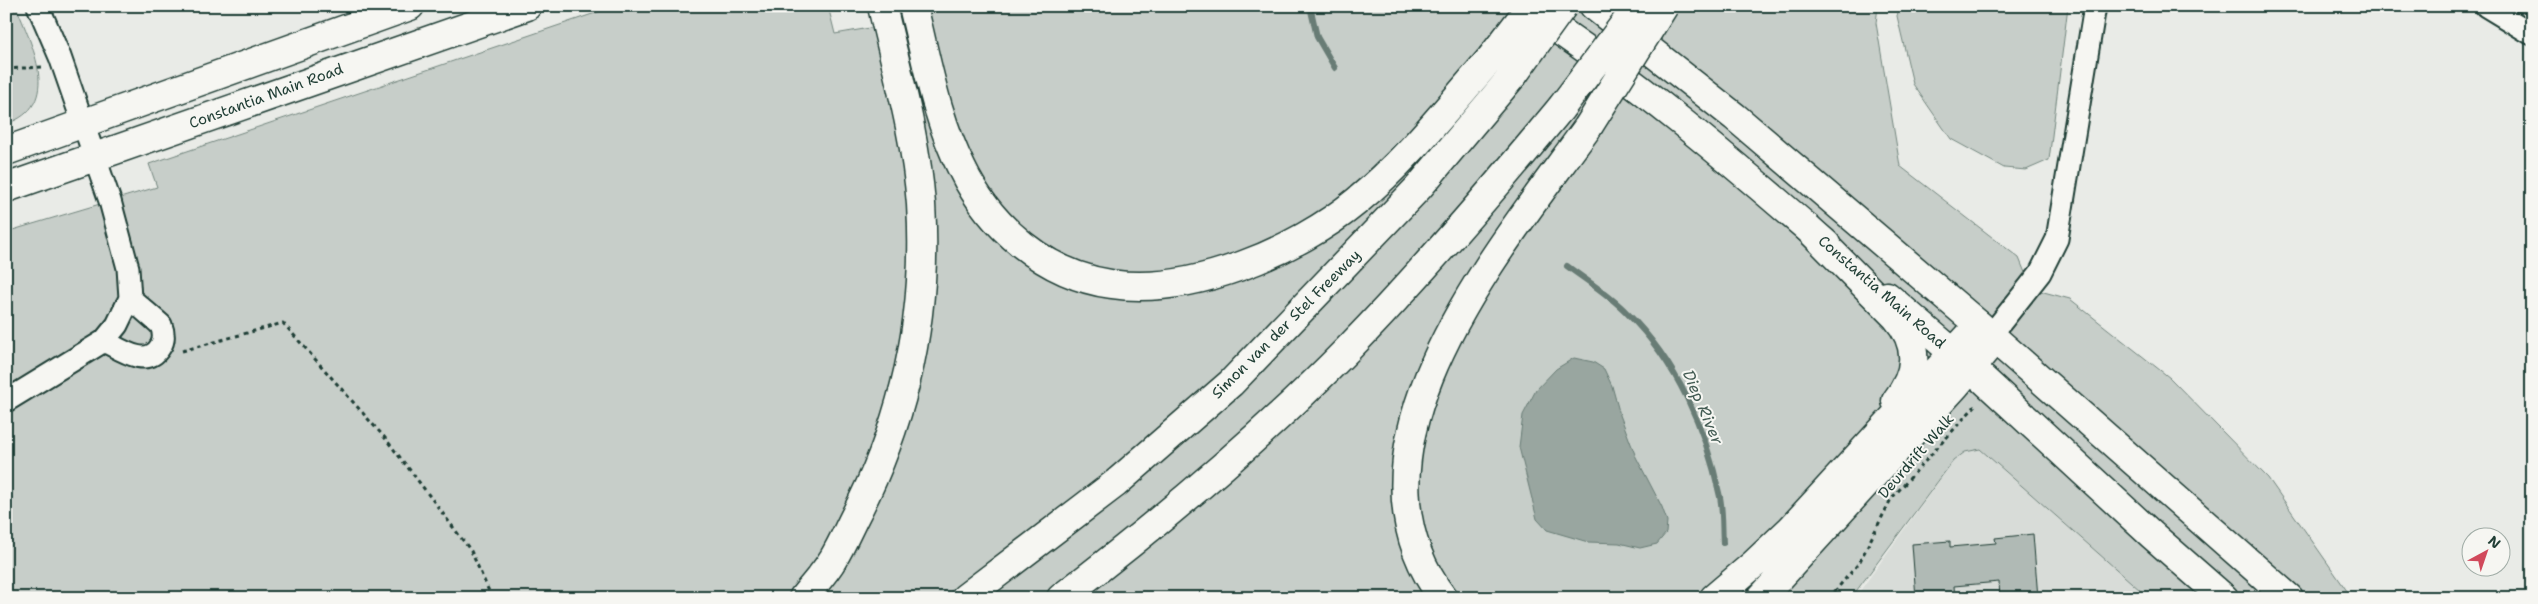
<svg xmlns="http://www.w3.org/2000/svg" width="2538" height="604" font-family="'Shantell Sans',sans-serif">
<style>
.built{fill:#d8dcd8}
.green{fill:#c7cec9;stroke:#73867e}
.water{fill:#99a6a0;stroke:#687c75}
.lines{fill:none;stroke-linecap:round;stroke-linejoin:round}
.stream{stroke:#687c75;stroke-width:6}
.building{fill:#b0bab5;stroke:#1f3d34}
.minor-casing{stroke:#1f3d34;stroke-width:25}
.major-casing{stroke:#1f3d34;stroke-width:31}
.highway-casing{stroke:#1f3d34;stroke-width:31}
.path{stroke:#1f3d34;stroke-width:3;stroke-dasharray:4 4;stroke-linecap:butt}
.minor{stroke:#f6f6f2;stroke-width:21}
.major{stroke:#f6f6f2;stroke-width:28}
.highway{stroke:#f6f6f2;stroke-width:28}
.highway-bridge-casing{stroke:#1f3d34;stroke-width:31;stroke-linecap:butt}
.highway-bridge{stroke:#f6f6f2;stroke-width:28}
.labels{text-anchor:middle;dominant-baseline:central;stroke-width:4;stroke-linejoin:round;paint-order:stroke}
.street-label{font-size:15px;fill:#1f3d34;stroke:#f6f6f2}
.water-label{font-size:16px;font-style:italic;fill:#445c54;stroke:#f6f6f2}
</style>
<rect width="100%" height="100%" fill="#e9ebe7"/>
<filter id="ink" filterUnits="userSpaceOnUse"><feTurbulence type="fractalNoise" baseFrequency=".02" numOctaves="2"/><feDisplacementMap in="SourceGraphic" scale="10" xChannelSelector="R" yChannelSelector="G"/><feConvolveMatrix kernelMatrix="1 2 1 2 8 2 1 2 1" color-interpolation-filters="sRGB"/></filter>
<g filter="url(#ink)">
<path class="built" d="M1980,449l169,149h-294l98,-137 12,-9z"/>
<path class="green" d="M6,6h10c15,38 48,99 -10,118z
M616,6h212l7,28 81,-14 1,-14h961l-2,17 24,143 119,92 9,22 12,11 30,8 100,79 98,100 84,120h-203l-169,-149 -15,3 -12,9 -102,137h-1845v-366l151,-45 -8,-23z
M1899,6h169l-19,154 -23,10 -22,-2 -53,-29 -38,-55 -16,-68z"/>
<path class="water" d="M1574,358l19,4 11,7 8,17 8,29 16,42 26,50 5,14 -1,12 -9,11 -17,4 -21,-5 -31,-1 -41,-12 -10,-11 -18,-72 4,-32 13,-25 20,-21z"/>
<g class="lines">
<path class="stream" d="M1310,6l7,31 18,31
M1567,266c20,15 43,29 60,47 50,49 79,116 93,184 3,15 2,31 3,46"/>
</g>
<path class="building" d="M2033,534l5,64h-38l-1,-16 -45,4 1,12h-39l-4,-54 38,-3v6l46,-4 -1,-5z"/>
<g class="lines">
<g class="minor-casing">
<path id="minor" d="M2486,6l46,28
M1991,335l49,-62 17,-34 38,-233
M104,341c16,8 43,28 56,6 5,-7 4,-14 1,-22l-31,-27
M6,401l98,-60 13,-16 13,-27 -2,-30 -18,-67 -50,-144 -22,-51"/>
</g>
<g class="major-casing">
<path id="major" d="M1594,6l141,111 244,208 310,273
M1530,11c105,68 202,151 296,233
M6,151l404,-145
M6,188l521,-182
M1887,296l84,72 181,167 72,63"/>
</g>
<g class="highway-casing">
<path id="highway" d="M913,6c14,56 23,112 49,163 28,58 84,106 149,115 80,12 186,-33 246,-83 51,-42 91,-94 134,-143
M1808,228l88,89c24,28 22,56 0,84
M803,598c10,-13 22,-25 30,-39 8,-13 14,-27 21,-41 51,-98 74,-203 67,-314 -5,-67 -24,-133 -39,-198
M965,598l151,-115 115,-100 188,-196 95,-113
M1061,598c101,-77 199,-159 288,-250 75,-77 144,-158 212,-240
M1443,598c-114,-151 59,-351 145,-471
M1714,598l40,-34 37,-35 188,-204
M1761,598l195,-213 39,-46"/>
</g>
<path class="path" d="M6,69l36,-2
M182,351l101,-28 102,115 31,40 55,73 21,47
M1829,598l30,-35 32,-64 84,-93"/>
<use href="#minor" class="minor"/>
<use href="#major" class="major"/>
<use href="#highway" class="highway"/>
<g class="highway-bridge-casing">
<path id="highway-bridge" d="M1491,58l40,-52
M1514,74l49,-68
M1561,108l77,-102
M1588,127l76,-121"/>
</g>
<use href="#highway-bridge" class="highway-bridge"/>
</g>
</g>
<g class="labels">
<g class="street-label">
<text transform="translate(266 96) rotate(-20)">Constantia Main Road</text>
<text transform="translate(1882 292) rotate(41)">Constantia Main Road</text>
<text transform="translate(1286 324) rotate(-45)">Simon van der Stel Freeway</text>
<text transform="translate(1916 456) rotate(-49)">Deurdrift Walk</text>
</g>
<g class="water-label">
<text transform="translate(1703 407) rotate(67)">Diep River</text>
</g>
</g>
<rect width="2538" height="604" fill="none" stroke="#f6f6f2" stroke-width="25"/>
<rect x="12" y="12" width="2513" height="579" fill="none" stroke="#1f3d34" stroke-width="2" filter="url(#ink)"/>
<g transform="translate(2486 552) rotate(40)"><circle r="24" fill="#f6f6f2" stroke="#a0aca6"/>
<path d="M0-4L9 19L0 12L-9 19Z" fill="#d1495b"/>
<text y="-8" font-size="14" font-weight="bold" text-anchor="middle" fill="#1f3d34">N</text>
</g>
</svg>
